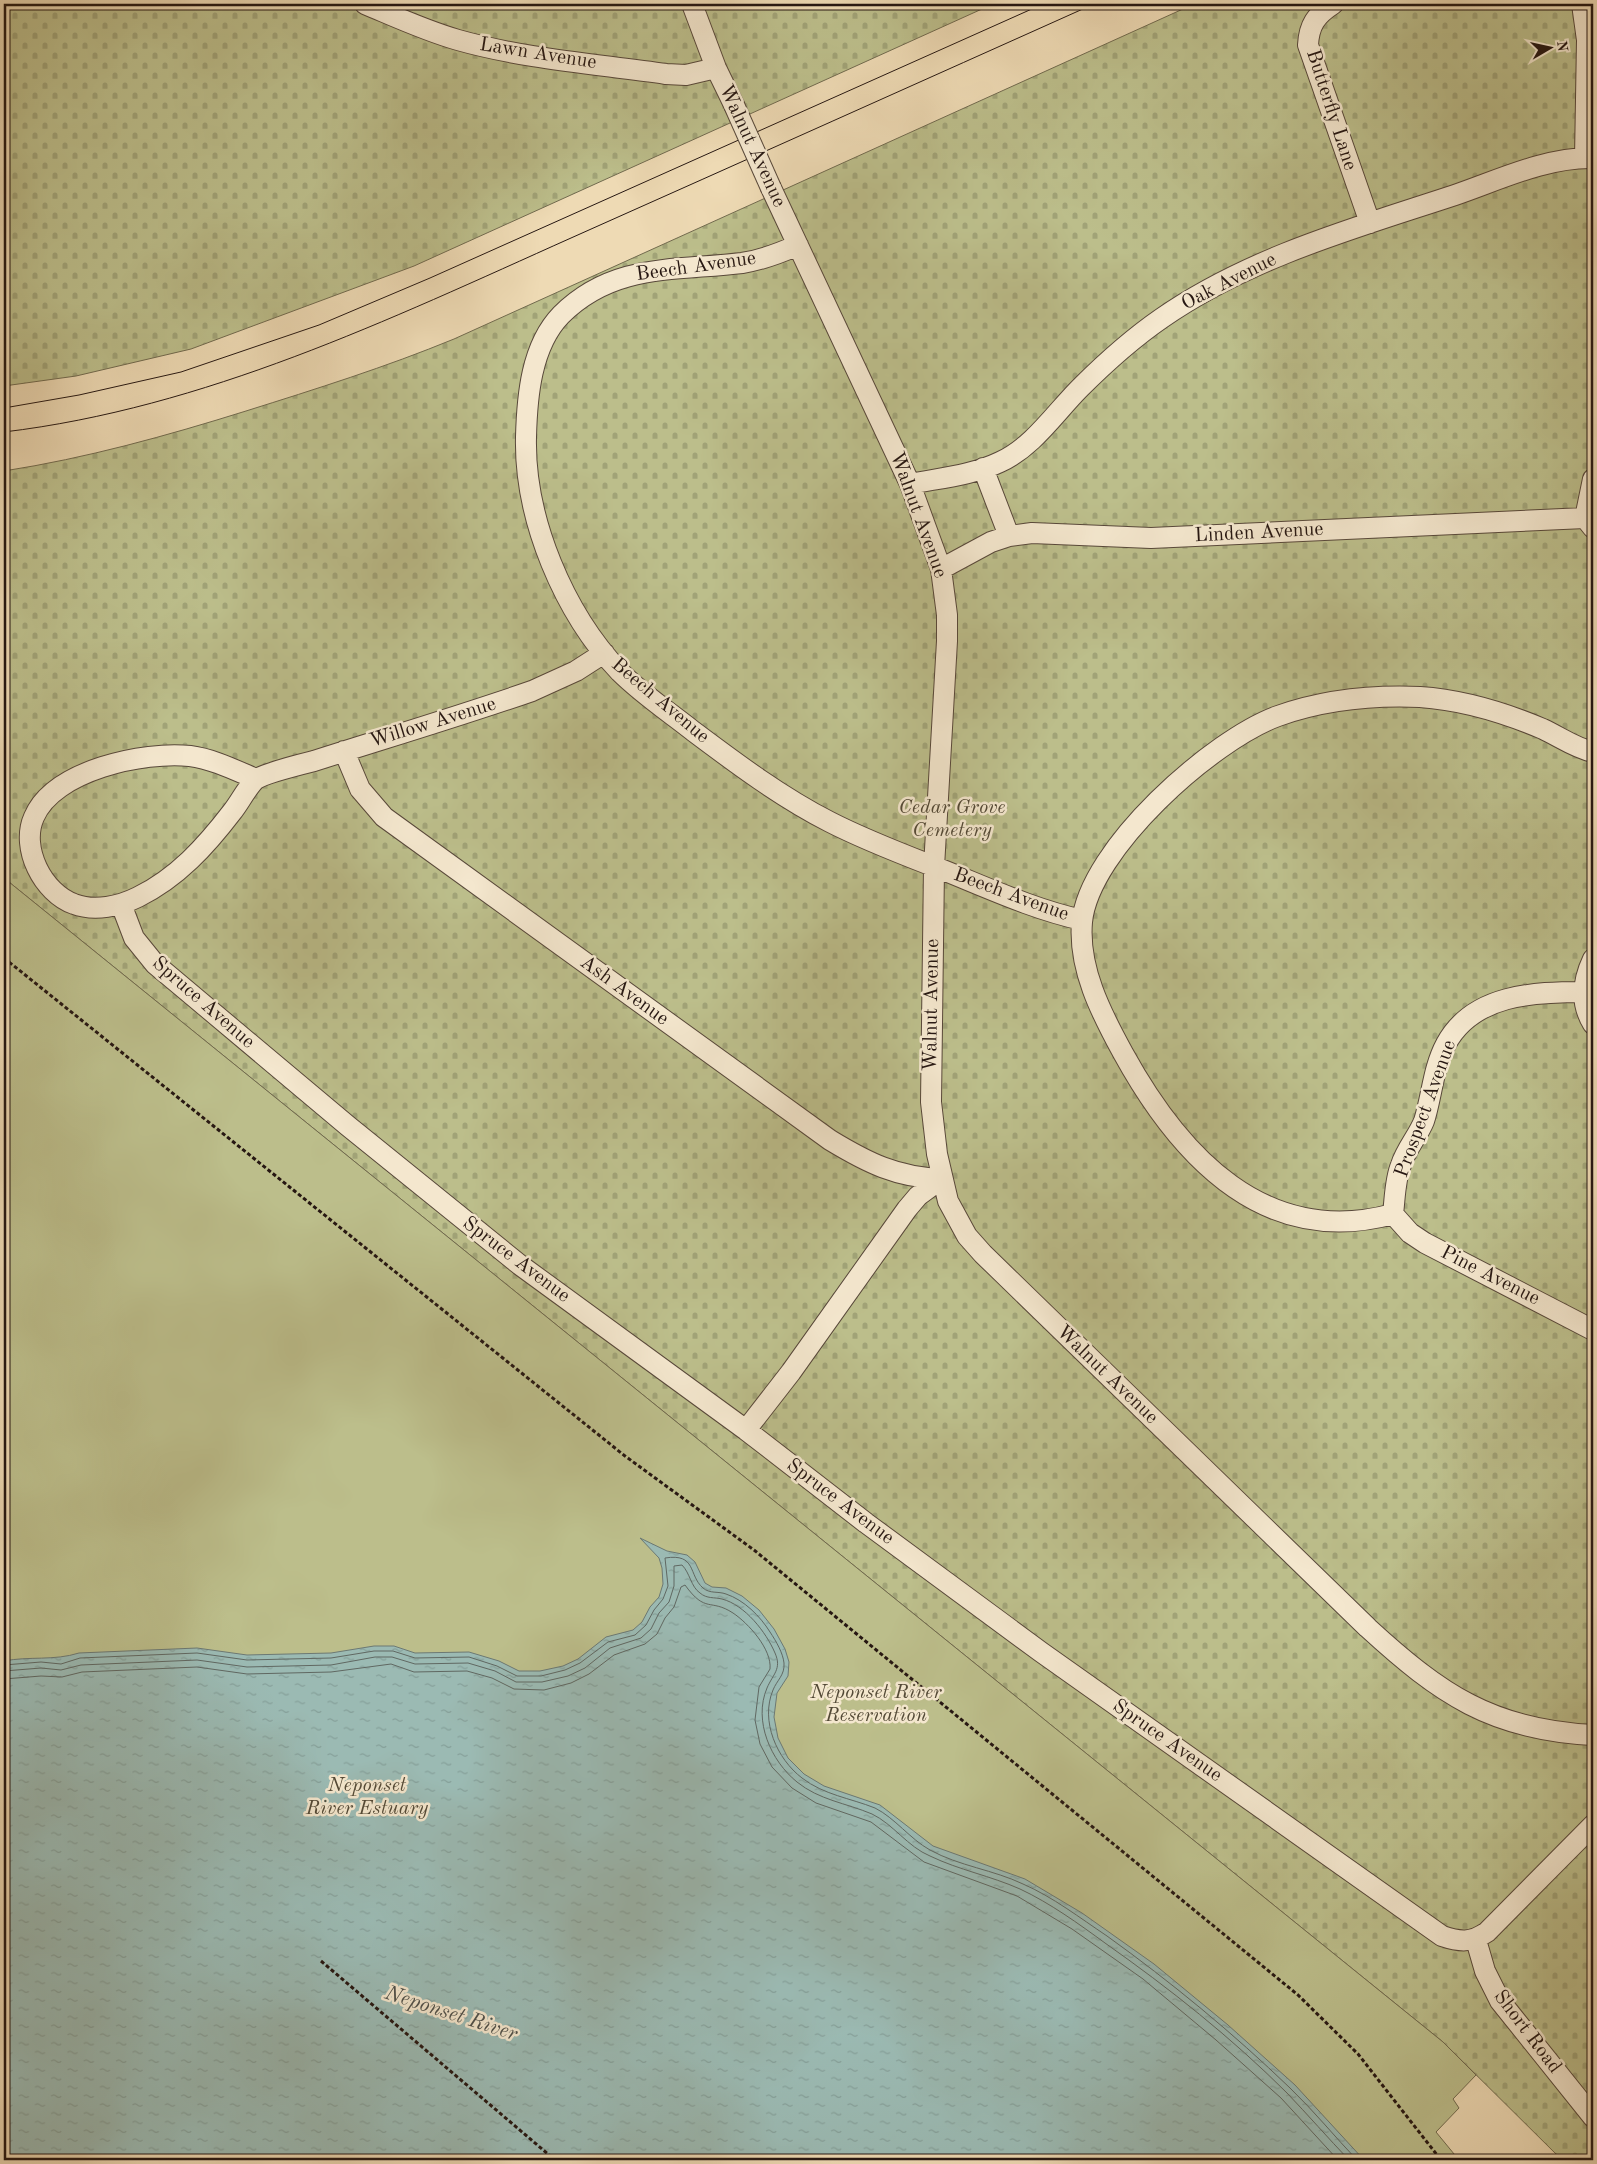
<svg xmlns="http://www.w3.org/2000/svg" width="1597" height="2164" font-family="'Old Standard TT',serif">
<style>
.cemetery{fill:url(#cemetery-stones);stroke:#716a4e}
.green{fill:#bcbe8b;stroke:#716a4e}
.water{fill:url(#water-ripples);stroke:#6c7973}
.lines{fill:none;stroke-linecap:round;stroke-linejoin:round}
.shore{stroke:#606862;stroke-width:1}
.service-casing{stroke:#58483a;stroke-width:22}
.path{stroke:#261712;stroke-width:3;stroke-dasharray:4 2.5;stroke-linecap:butt}
.service{stroke:#f4e7ce;stroke-width:20}
.tram{stroke:#261712;stroke-width:1}
.service-bridge-casing{stroke:#58483a;stroke-width:22;stroke-linecap:butt}
.service-bridge{stroke:#f4e7ce;stroke-width:20}
.labels{text-anchor:middle;dominant-baseline:central;stroke-width:5;stroke-linejoin:round;paint-order:stroke}
.street-label{font-size:20px;fill:#261712;stroke:#f4e7ce}
.park-label{font-size:20px;font-style:italic;fill:#534936;stroke:#f4e7ce}
.water-label{font-size:21px;font-style:italic;fill:#4f504a;stroke:#f4e7ce}
</style>
<defs>
<pattern id="cemetery-stones" width="16" height="16" patternUnits="userSpaceOnUse" patternTransform="scale(1.25)"><rect width="16" height="16" fill="#bcbe8b"/><path d="M2 7V4a2 2 0 0 1 4 0v3zM10 15v-3a2 2 0 0 1 4 0v3z" fill="#a1a377"/></pattern>
<pattern id="water-ripples" width="26" height="14" patternUnits="userSpaceOnUse" patternTransform="scale(1.25)"><rect width="26" height="14" fill="#9bbab3"/><path d="M2 4q2-2 4 0t4 0M15 11q2-2 4 0t4 0" fill="none" stroke="#859f99"/></pattern>
</defs>
<rect width="100%" height="100%" fill="#eedab4"/>
<filter id="stains"><feTurbulence type="fractalNoise" baseFrequency=".004" numOctaves="4"/><feColorMatrix values="0 0 0 0 .2 0 0 0 0 .09 0 0 0 0 .02 0 0 0 .5 -.17"/></filter>
<radialGradient id="worn" r=".72"><stop offset=".6" stop-color="#630" stop-opacity="0"/><stop offset="1" stop-color="#630" stop-opacity=".3"/></radialGradient>
<path class="cemetery" d="M4,4h989l-579,262 -223,83 -115,27 -72,10z
M1194,4h399v2156h-31l-119,-118 -1439,-1164v-407c83,-13 162,-35 242,-60 70,-22 140,-44 208,-72z"/>
<path class="green" d="M4,878l1439,1164 33,33 -23,24 6,9 -23,24 23,28h-1455z"/>
<path class="water" d="M640,1538l27,13 20,4 8,7 10,21 7,4 14,1 16,8 17,14 15,19 11,20 4,13 -1,14 -11,17 -3,24 4,21 10,20 16,16 20,12 56,19 53,41 92,33 57,34 72,51 74,61 67,60 69,75h-1360v-499c25,-5 50,0 75,-8l118,-5 50,7 84,-2 43,-7h20l21,7 54,-1 30,9 20,10h21l23,-5 15,-7 28,-22 27,-7 9,-8 8,-15 9,-10 4,-13 -1,-16 -3,-10z"/>
<g class="lines">
<path class="shore" d="M4,1665l37,-3 20,2 19,-6 117,-5 50,7 84,-2 43,-7h19l22,7 54,-1 28,9 20,10h24l24,-6 15,-7 28,-21 27,-7 11,-10 8,-15 9,-11 5,-13 -3,-28c32,-5 23,17 38,30 7,6 15,3 23,6 18,6 34,22 44,38 6,9 13,21 14,31 1,12 -7,17 -11,27 -13,31 4,69 29,88 22,17 48,20 73,30 20,10 35,31 55,42 29,16 64,20 93,34 30,13 57,34 84,52 64,46 126,97 183,152 24,23 45,49 67,72
M4,1671l37,-3 20,2 20,-5 116,-5 50,7 84,-2 44,-8h17l23,7 53,-1 27,8 21,11h26l26,-6 17,-8 25,-20 31,-10 10,-9 8,-16 10,-11 5,-16v-20l8,-1c8,8 9,22 18,28 7,6 14,4 22,6 23,6 44,33 53,54 7,16 -2,21 -8,35 -14,33 4,73 30,94 22,18 49,21 75,32 21,10 36,33 58,42 29,14 61,20 90,33 30,14 59,35 85,54 64,45 127,95 182,150 21,22 41,45 62,67
M4,1679l37,-3 21,1 20,-5 115,-5 50,7 84,-2 60,-8 23,8 53,-1 25,7 22,11 30,1 27,-7 18,-9 25,-19 31,-11 12,-10 8,-16 9,-11 7,-20 4,-2c21,29 25,13 48,28 15,10 39,36 37,56l-11,18 -4,33 5,24 12,23 20,21 24,15 55,19 53,40 93,34 55,33 71,50 73,61 65,58 57,62"/>
<g class="service-casing">
<path id="service" d="M365,4c31,13 61,27 93,36 67,19 139,24 208,34l20,1 30,-7
M692,4l24,64 18,37
M1333,4c-17,11 -24,21 -25,41l62,178
M1582,4l5,36 -2,118
M771,188l139,296 31,85 6,46v26l-13,226 -3,235 6,52 11,47 19,35 16,18 385,374c72,66 124,102 225,107
M798,245c-18,8 -36,15 -56,18 -67,8 -129,0 -181,52 -30,31 -34,82 -35,122 -2,82 38,176 94,235 22,22 49,40 73,59 44,33 88,66 137,91 35,18 72,32 108,46 48,19 94,41 144,52
M983,468l26,68
M910,484c30,-6 63,-9 90,-22 33,-15 55,-49 80,-74 25,-25 53,-50 82,-70 88,-61 193,-90 293,-123 44,-15 91,-38 138,-37
M1593,528l-8,-10 8,-39
M941,569l50,-27 18,-6 23,-3 119,5 434,-20
M344,751l16,38 24,28 446,323c38,23 66,37 111,39
M256,779c-21,-9 -43,-20 -66,-23 -46,-5 -136,14 -156,61 -14,31 9,76 40,87 21,8 46,2 64,-7 39,-19 68,-51 94,-85 8,-10 14,-23 23,-32 7,-6 47,-16 59,-19 72,-23 146,-45 218,-70l44,-20 28,-18
M121,904l13,34 21,26 193,162 172,139 226,165 120,93 175,129 401,284c18,6 29,7 45,-4l106,-107
M1593,959c-10,21 -13,44 0,65
M1393,1214c-129,35 -214,-59 -270,-161 -22,-40 -45,-85 -41,-131 7,-73 130,-182 196,-206 45,-16 95,-21 142,-19 44,3 83,15 123,32 17,8 32,19 50,23
M1393,1214c2,-16 2,-35 8,-49 5,-16 17,-29 23,-44 8,-25 9,-53 22,-77 27,-50 88,-52 138,-52
M1393,1214l17,19 15,10 168,87
M746,1430l45,-58 116,-163 11,-13 23,-17
M1476,1940l9,31 15,30 93,116"/>
</g>
<path class="path" d="M4,958l621,498 129,94 544,445 60,59 83,106
M321,1961l234,199"/>
<use href="#service" class="service"/>
<path class="tram" d="M4,408l75,-13 102,-23 138,-47 111,-47 613,-274
M4,432c201,-24 384,-112 567,-194 175,-78 349,-156 523,-234"/>
<g class="service-bridge-casing">
<path id="service-bridge" d="M734,105l37,83"/>
</g>
<use href="#service-bridge" class="service-bridge"/>
</g>
<g class="labels">
<g class="street-label">
<text transform="translate(538 54) rotate(9)">Lawn Avenue</text>
<text transform="translate(1331 110) rotate(72)">Butterfly Lane</text>
<text transform="translate(752 146) rotate(65)">Walnut Avenue</text>
<text transform="translate(696 267) rotate(-8)">Beech Avenue</text>
<text transform="translate(1229 282) rotate(-27)">Oak Avenue</text>
<text transform="translate(918 515) rotate(70)">Walnut Avenue</text>
<text transform="translate(1259 533) rotate(-3)">Linden Avenue</text>
<text transform="translate(660 701) rotate(40)">Beech Avenue</text>
<text transform="translate(433 723) rotate(-17)">Willow Avenue</text>
<text transform="translate(1011 895) rotate(20)">Beech Avenue</text>
<text transform="translate(624 991) rotate(36)">Ash Avenue</text>
<text transform="translate(203 1003) rotate(41)">Spruce Avenue</text>
<text transform="translate(932 1005) rotate(-89)">Walnut Avenue</text>
<text transform="translate(1426 1109) rotate(-70)">Prospect Avenue</text>
<text transform="translate(516 1260) rotate(37)">Spruce Avenue</text>
<text transform="translate(1490 1276) rotate(27)">Pine Avenue</text>
<text transform="translate(1107 1375) rotate(44)">Walnut Avenue</text>
<text transform="translate(840 1502) rotate(37)">Spruce Avenue</text>
<text transform="translate(1167 1741) rotate(35)">Spruce Avenue</text>
<text transform="translate(1527 2032) rotate(53)">Short Road</text>
</g>
<g class="park-label">
<text x="952" y="808">Cedar Grove<tspan x="952" dy="23">Cemetery</tspan></text>
<text x="876" y="1693">Neponset River<tspan x="876" dy="23">Reservation</tspan></text>
<text x="367" y="1786">Neponset<tspan x="367" dy="23">River Estuary</tspan></text>
</g>
<g class="water-label">
<text transform="translate(451 2014) rotate(18)">Neponset River</text>
</g>
</g>
<rect width="1597" height="2164" fill="none" stroke="#eedab4" stroke-width="20"/>
<rect x="5" y="5" width="1587" height="2154" fill="none" stroke="#261712" stroke-width="2.5"/>
<rect x="10" y="10" width="1577" height="2144" fill="none" stroke="#261712"/>
<g transform="translate(1550 48) rotate(81)" stroke="#f4e7ce" stroke-width="4" paint-order="stroke">
<path d="M0-4L9 19L0 12L-9 19Z" fill="#261712"/>
<text y="-8" font-size="14" font-weight="bold" text-anchor="middle" fill="#261712">N</text>
</g>
<rect width="100%" height="100%" filter="url(#stains)"/>
<rect width="100%" height="100%" fill="url(#worn)"/>
</svg>
